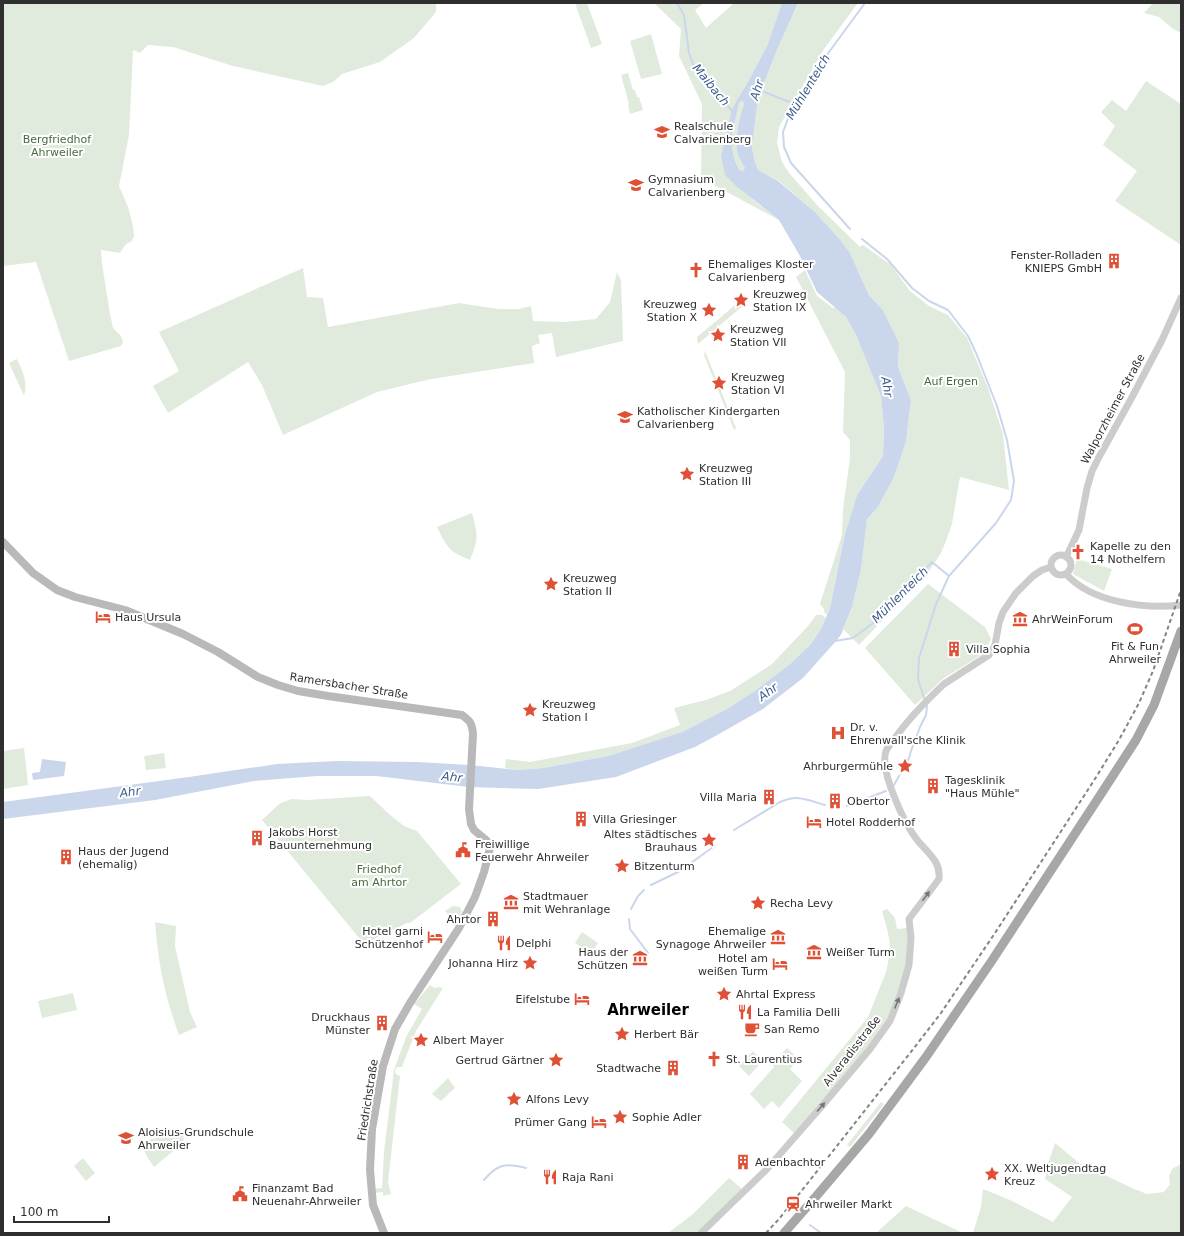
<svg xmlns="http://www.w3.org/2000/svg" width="1184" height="1236" font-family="'DejaVu Sans',sans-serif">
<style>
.green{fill:#e1ebdd}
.water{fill:#cad6eb;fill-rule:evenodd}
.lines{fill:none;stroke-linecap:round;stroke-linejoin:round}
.stream{stroke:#cad6eb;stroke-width:2}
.tertiary{stroke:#ccc;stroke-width:7}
.secondary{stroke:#b9b9b9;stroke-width:8}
.primary{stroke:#a7a7a7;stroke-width:9}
.rail{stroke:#848484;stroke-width:2;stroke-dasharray:4 3;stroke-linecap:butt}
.oneway{fill:#767676}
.labels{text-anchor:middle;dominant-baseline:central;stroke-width:4;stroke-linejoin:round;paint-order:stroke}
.poi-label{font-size:11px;fill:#2f2f2f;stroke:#fff;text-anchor:start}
.park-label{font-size:11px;fill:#48693d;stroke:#fff}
.street-label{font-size:11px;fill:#2f2f2f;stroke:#fff}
.water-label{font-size:12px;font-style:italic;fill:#3f5d8e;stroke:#fff}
.district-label{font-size:15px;font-weight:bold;fill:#000;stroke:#fff}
</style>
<rect width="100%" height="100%" fill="#fff"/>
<path class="green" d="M3,3h433v9l-22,26 -34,24 -38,12 -9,8 -10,4 -90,-20 -60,-19 -25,-2 -8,8 -7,-3 -4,85 -10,51 9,21 5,19 1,10 -2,5 -6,3 -6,9 -19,-3 1,14 8,50 3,14 8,8 2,6 -2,4 -52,15 -33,-99 -33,4z
M575,3h12l15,41 -11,4z
M654,3h50l-9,7 11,18 28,-25h48l-15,43 -18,34 -11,18 -17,58 32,44 26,20 -78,-42 1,-74 -23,-48 2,-27z
M798,3h60l-34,46 -45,78 -2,16 5,19 8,12 28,32 42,41 3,-2 28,20 19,26 19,15 19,9 19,23 21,50 15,46 6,56 -49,-13 -8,47 -6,17 -5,12 -14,21 -68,71 -16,-16 9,-22 9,-37 6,-51 11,-12 16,-30 12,-35 5,-42 -13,-33 1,-23 -16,-34 -14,-15 -19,-42 -35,-41 -36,-31 -19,-10 -3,-3 -3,-10 -2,-11 6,-49 19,-48z
M1153,3h28v30l-8,-4 -14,-12 -15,-4z
M651,34l11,40 -21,5 -11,-38z
M628,73l5,17h2l2,7h2l4,13 -13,4 -2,-9 1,-1 -8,-29z
M1146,81l35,23v141l-66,-44 22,-30 -34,-26 12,-19 -14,-14 11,-12 14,11z
M741,101l2,1 1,2c-5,14 -9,33 -7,47 1,6 5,12 8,17l-2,3 -3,-1c-14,-22 -6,-44 -1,-68z
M303,268l4,29 16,1 5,29 131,-24 39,6h21l12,-3 2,15 32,1 31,-3 14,-17 7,-30 4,8 2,61 -67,16 -4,-24 -14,2 2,8 -8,3 2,17 -103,16 -54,13 -94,43 -21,-50 -14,-23 -80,51 -15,-27 26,-15 -20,-39z
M805,270l12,26 16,12h3l10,9 11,20 8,17 16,42 3,32 -1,28 -26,39 -12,39 -15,74 -3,7 -3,-3v-3l-4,-5 22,-69 1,-26 7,-51v-18l-7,-8 2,-60 -49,-95z
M746,296h3v2l-4,6 -47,40 -1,-7z
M705,351l31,77 -2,2 -30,-75z
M17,359c6,13 11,23 7,37l-15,-33z
M472,513c6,23 7,25 -2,47 -22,-9 -23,-13 -33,-33z
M1077,559l35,10 -8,22 -31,-17z
M928,584l57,43 6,12 -6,12 -7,6 -34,21 -29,27 -50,-57z
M816,615h6l4,3 -4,9 -11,17 -21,20 -34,26 -29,19 -45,23 -74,24 -65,12 -25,2 -13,-2 1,-9 24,3 102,-19 48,-18 -6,-17 32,-8 24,-9 42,-27 36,-38z
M24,748l4,37 -25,4v-38z
M164,753l2,15 -20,2 -2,-14z
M370,796l19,18 15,12 13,5 44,53 -51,39h-3l-43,21 -102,-124 17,-16 12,-5 17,1z
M453,906l7,1c4,7 0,11 -3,17l-12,-13z
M887,909l8,9 2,11 10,-1 1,10 -1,27 -8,28 -11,26 -21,29 -72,86 -13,-12 86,-105 18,-45 2,-9 2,-18 -2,-12 -6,-22z
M155,922l21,4 -1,20 15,66 7,15 -18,8c-14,-38 -21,-72 -24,-113z
M582,932l16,11 -7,11 -16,-11z
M430,985l5,3 3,-1 5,1 -27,43 -14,36h-5l-2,3 1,4 4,2 -12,106 3,12 -8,2v-4l-9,1 -1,-4 9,-1 2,-36 10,-82 12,-33 16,-28 -8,-5z
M73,993l4,17 -35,8 -4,-17z
M787,1048l12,11 -9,10 12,12 -23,27 -7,-7 -8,8 -14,-15 24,-27 -2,-3z
M753,1051l7,7 2,-2 3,2 -16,18 -10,-10z
M448,1078l7,10 -14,13 -9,-7z
M881,1102l3,2 -34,43 -3,-2z
M183,1133l1,9 -30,25c-4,-7 -12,-15 -10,-24l4,-3z
M1055,1143l24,20 53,25 15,6 17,-2 6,-8 -1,-8 3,-7 9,-5v69h-208l8,-26 2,-18 27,11 43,22 19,-25 -27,-18 3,-15z
M83,1158l12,15 -9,8 -12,-15z
M729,1178l13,11 -46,44h-28l25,-19z
M906,1206l57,27h-87z"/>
<path class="water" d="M782,3h16l-21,47 -19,48 -6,49 2,11 3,10 3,3 18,10 37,31 25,28 10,13 19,42 14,15 16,33 -1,24 13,33 -5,42 -12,35 -16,30 -11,12 -6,51 -9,37 -9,22 -1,4 -5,7 -34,38 -40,31 -44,25 -24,13 -79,30 -78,12 -69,-2 -93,-11h-59l-63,5 -99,19 -152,19v-17l186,-25 88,-13 59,-3 81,1 53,3 48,5 25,-2 65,-12 74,-24 45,-23 29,-19 34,-26 21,-20 11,-17 8,-19 15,-74 12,-39 26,-39 1,-28 -3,-32 -24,-59 -11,-20 -29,-25 -17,-36 -21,-36 -44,-35 -10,-10 -4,-19 11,-46 6,-12 11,-18 18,-34zM741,101l2,1 1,2c-5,14 -9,33 -7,47 1,6 5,12 8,17l-2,3 -3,-1c-14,-22 -6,-44 -1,-67z
M42,759l24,3 -2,14 -31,4 -1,-7 8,-1z"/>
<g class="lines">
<path class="stream" d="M677,3l7,12 5,38 5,14 11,14 11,11 17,20
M759,90l28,11 10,2
M850,229l-59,-66 -7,-16 -1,-15 6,-16 40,-64 36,-49
M862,239l25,20 25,29 17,13 19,9 20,26 8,17 21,53 10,34 7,41 -3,19 -15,23 -47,53 -13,28 -17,54 -1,21 6,19
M835,641l18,-3 31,-23 48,-53 17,14
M894,785l15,-27 2,-7 9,-24 6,-12 1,-9
M847,806l39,-15
M734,830l46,-28c19,-8 27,-2 45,3
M651,885l29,-14 33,-24
M631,909l7,-13 6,-6
M629,919l1,10 18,24
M484,1180c14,-17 23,-17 42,-12
M810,1225l11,8"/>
<path class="tertiary" d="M1051 565a10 10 0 1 1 20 0a10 10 0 1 1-20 0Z
M1066,557l5,-10 8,-17 8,-42 5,-17 7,-14 32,-58 31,-59 19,-42
M1066,574c26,29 79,35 115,31
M701,1233l65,-63 56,-64 48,-57 20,-28 11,-28 8,-28 2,-27 -2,-19 30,-40c2,-17 -10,-25 -21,-38 -13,-16 -39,-70 -32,-90 2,-5 6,-9 9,-13 14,-20 31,-37 49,-54l45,-29 6,-10 4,-22 4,-11 13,-19 17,-17 9,-6 9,-3"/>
<path class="secondary" d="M3,542l30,31 24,17 18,7 50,13 58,24 35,18 40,25 20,8 20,6 30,5 134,19c8,6 10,8 11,19l-4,75 2,15 3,6 12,10 3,4 1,4 -6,24 -9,25 -16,31 -49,75 -15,26 -12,37 -11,63 -2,41 3,35 11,28"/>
<path class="primary" d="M784,1233l29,-33 56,-66 57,-77 65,-95 110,-168 35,-54 18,-35 27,-74"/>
<path class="rail" d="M766,1233l13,-14 28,-35 107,-136 27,-35 54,-80 98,-151 26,-42 20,-37 14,-32 28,-81"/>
</g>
<defs><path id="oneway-solid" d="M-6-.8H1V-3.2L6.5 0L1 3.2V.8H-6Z"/></defs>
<g class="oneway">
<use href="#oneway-solid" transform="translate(926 896) rotate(-53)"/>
<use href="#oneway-solid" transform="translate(897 1003) rotate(-68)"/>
<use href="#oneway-solid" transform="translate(821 1107) rotate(-49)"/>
</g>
<defs>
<g id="school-bare" transform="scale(1.2)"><path d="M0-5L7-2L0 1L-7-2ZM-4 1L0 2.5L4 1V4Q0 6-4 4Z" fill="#df5137" stroke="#fff" stroke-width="2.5" paint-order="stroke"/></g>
<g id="building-bare" transform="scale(1.2)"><path d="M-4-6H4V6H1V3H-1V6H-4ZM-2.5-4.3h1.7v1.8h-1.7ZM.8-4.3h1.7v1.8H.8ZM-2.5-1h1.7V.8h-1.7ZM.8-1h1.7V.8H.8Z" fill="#df5137" stroke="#fff" stroke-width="2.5" paint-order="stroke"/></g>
<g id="church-bare" transform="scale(1.2)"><path d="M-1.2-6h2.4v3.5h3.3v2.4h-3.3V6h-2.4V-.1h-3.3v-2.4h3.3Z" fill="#df5137" stroke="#fff" stroke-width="2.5" paint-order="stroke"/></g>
<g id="sight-bare" transform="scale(1.2)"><path d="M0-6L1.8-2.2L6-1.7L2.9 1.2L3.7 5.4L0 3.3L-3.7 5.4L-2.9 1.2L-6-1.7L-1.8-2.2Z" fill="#df5137" stroke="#fff" stroke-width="2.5" paint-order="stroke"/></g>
<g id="hotel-bare" transform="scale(1.2)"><path d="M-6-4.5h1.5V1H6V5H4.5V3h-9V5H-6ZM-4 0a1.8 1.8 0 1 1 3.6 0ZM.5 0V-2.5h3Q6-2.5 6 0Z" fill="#df5137" stroke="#fff" stroke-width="2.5" paint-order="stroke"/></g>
<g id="museum-bare" transform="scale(1.2)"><path d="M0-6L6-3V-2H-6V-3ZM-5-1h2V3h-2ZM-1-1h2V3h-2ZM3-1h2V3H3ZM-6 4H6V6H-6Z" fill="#df5137" stroke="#fff" stroke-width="2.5" paint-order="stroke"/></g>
<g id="stadium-bare" transform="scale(1.2)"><path d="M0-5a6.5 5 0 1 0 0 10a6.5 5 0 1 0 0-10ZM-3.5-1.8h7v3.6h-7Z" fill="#df5137" stroke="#fff" stroke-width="2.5" paint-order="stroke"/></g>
<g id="hospital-bare" transform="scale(1.2)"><path d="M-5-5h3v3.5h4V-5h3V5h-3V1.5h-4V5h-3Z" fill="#df5137" stroke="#fff" stroke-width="2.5" paint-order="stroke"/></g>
<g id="civic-bare" transform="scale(1.2)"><path d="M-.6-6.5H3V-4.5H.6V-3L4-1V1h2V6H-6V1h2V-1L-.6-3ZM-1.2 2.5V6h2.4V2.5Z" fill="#df5137" stroke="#fff" stroke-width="2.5" paint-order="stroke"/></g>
<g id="restaurant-bare" transform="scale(1.2)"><path d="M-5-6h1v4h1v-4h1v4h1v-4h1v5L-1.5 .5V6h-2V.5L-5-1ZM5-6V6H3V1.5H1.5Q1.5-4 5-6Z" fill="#df5137" stroke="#fff" stroke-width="2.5" paint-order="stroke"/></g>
<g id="cafe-bare" transform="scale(1.2)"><path d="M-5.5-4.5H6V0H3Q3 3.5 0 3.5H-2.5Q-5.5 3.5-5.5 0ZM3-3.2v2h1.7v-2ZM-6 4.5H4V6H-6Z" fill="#df5137" stroke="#fff" stroke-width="2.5" paint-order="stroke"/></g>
<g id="station-bare" transform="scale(1.2)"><path d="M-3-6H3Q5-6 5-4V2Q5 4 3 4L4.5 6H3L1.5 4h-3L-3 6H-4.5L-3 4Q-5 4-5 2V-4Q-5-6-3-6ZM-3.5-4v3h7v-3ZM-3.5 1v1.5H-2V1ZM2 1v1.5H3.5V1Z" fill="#df5137" stroke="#fff" stroke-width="2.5" paint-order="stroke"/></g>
</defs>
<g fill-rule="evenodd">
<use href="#school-bare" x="662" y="132"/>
<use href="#school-bare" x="636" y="185"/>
<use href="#building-bare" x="1114" y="261"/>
<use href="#church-bare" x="696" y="270"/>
<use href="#sight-bare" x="741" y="300"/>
<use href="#sight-bare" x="709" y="310"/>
<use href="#sight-bare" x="718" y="335"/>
<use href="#sight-bare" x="719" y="383"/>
<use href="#school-bare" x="625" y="417"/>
<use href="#sight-bare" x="687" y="474"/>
<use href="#church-bare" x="1078" y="552"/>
<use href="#sight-bare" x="551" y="584"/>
<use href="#hotel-bare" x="103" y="617"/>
<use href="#museum-bare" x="1020" y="619"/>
<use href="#stadium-bare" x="1135" y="629"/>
<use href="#building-bare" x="954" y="649"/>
<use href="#sight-bare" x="530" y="710"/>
<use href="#hospital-bare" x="838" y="733"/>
<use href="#sight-bare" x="905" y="766"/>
<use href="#building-bare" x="933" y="786"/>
<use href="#building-bare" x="769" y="797"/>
<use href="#building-bare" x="835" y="801"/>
<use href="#building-bare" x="581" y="819"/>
<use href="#hotel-bare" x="814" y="822"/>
<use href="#building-bare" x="257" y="838"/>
<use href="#sight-bare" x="709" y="840"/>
<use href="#civic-bare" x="463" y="850"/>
<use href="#building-bare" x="66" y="857"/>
<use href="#sight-bare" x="622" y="866"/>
<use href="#museum-bare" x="511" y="902"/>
<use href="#sight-bare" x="758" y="903"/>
<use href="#building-bare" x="493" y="919"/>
<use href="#hotel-bare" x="435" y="937"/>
<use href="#museum-bare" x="778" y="937"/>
<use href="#restaurant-bare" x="504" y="943"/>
<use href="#museum-bare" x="814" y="952"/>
<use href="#museum-bare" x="640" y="958"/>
<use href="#sight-bare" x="530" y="963"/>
<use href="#hotel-bare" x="780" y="964"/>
<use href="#sight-bare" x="724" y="994"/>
<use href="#hotel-bare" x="582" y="999"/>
<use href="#restaurant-bare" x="745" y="1012"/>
<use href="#building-bare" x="382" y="1023"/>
<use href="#cafe-bare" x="752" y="1029"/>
<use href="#sight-bare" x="622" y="1034"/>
<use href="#sight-bare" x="421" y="1040"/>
<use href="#church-bare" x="714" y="1059"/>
<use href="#sight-bare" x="556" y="1060"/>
<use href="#building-bare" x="673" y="1068"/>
<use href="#sight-bare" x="514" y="1099"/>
<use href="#sight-bare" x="620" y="1117"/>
<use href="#hotel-bare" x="599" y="1122"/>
<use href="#school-bare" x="126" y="1138"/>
<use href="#building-bare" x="743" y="1162"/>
<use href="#sight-bare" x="992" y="1174"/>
<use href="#restaurant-bare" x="550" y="1177"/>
<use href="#civic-bare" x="240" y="1194"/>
<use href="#station-bare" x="793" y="1204"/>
</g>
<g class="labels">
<g class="poi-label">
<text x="674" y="126">Realschule<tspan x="674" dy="13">Calvarienberg</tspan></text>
<text x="648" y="179">Gymnasium<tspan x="648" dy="13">Calvarienberg</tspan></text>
<text x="1102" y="255" text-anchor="end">Fenster-Rolladen<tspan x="1102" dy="13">KNIEPS GmbH</tspan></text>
<text x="708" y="264">Ehemaliges Kloster<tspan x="708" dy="13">Calvarienberg</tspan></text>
<text x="753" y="294">Kreuzweg<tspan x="753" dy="13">Station IX</tspan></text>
<text x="697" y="304" text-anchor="end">Kreuzweg<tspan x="697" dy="13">Station X</tspan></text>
<text x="730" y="329">Kreuzweg<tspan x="730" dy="13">Station VII</tspan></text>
<text x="731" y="377">Kreuzweg<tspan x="731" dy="13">Station VI</tspan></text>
<text x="637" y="411">Katholischer Kindergarten<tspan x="637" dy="13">Calvarienberg</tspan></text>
<text x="699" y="468">Kreuzweg<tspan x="699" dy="13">Station III</tspan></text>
<text x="1090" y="546">Kapelle zu den<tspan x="1090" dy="13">14 Nothelfern</tspan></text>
<text x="563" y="578">Kreuzweg<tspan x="563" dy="13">Station II</tspan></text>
<text x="115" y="617">Haus Ursula</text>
<text x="1032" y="619">AhrWeinForum</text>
<text x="1135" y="646" text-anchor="middle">Fit &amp; Fun<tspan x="1135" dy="13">Ahrweiler</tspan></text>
<text x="966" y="649">Villa Sophia</text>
<text x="542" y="704">Kreuzweg<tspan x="542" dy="13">Station I</tspan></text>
<text x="850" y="727">Dr. v.<tspan x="850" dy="13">Ehrenwall'sche Klinik</tspan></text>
<text x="893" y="766" text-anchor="end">Ahrburgermühle</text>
<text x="945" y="780">Tagesklinik<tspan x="945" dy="13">"Haus Mühle"</tspan></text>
<text x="757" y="797" text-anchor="end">Villa Maria</text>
<text x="847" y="801">Obertor</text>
<text x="593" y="819">Villa Griesinger</text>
<text x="826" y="822">Hotel Rodderhof</text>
<text x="269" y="832">Jakobs Horst<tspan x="269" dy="13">Bauunternehmung</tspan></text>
<text x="697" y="834" text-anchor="end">Altes städtisches<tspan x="697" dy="13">Brauhaus</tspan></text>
<text x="475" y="844">Freiwillige<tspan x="475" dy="13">Feuerwehr Ahrweiler</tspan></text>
<text x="78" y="851">Haus der Jugend<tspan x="78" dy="13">(ehemalig)</tspan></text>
<text x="634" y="866">Bitzenturm</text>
<text x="523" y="896">Stadtmauer<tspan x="523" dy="13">mit Wehranlage</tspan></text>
<text x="770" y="903">Recha Levy</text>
<text x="481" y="919" text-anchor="end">Ahrtor</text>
<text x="423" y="931" text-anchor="end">Hotel garni<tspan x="423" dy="13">Schützenhof</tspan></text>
<text x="766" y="931" text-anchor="end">Ehemalige<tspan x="766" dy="13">Synagoge Ahrweiler</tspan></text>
<text x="516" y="943">Delphi</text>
<text x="628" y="952" text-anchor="end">Haus der<tspan x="628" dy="13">Schützen</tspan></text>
<text x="826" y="952">Weißer Turm</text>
<text x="768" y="958" text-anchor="end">Hotel am<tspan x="768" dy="13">weißen Turm</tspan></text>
<text x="518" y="963" text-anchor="end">Johanna Hirz</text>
<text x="736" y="994">Ahrtal Express</text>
<text x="570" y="999" text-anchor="end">Eifelstube</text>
<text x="757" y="1012">La Familia Delli</text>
<text x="370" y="1017" text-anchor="end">Druckhaus<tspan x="370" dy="13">Münster</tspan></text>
<text x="764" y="1029">San Remo</text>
<text x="634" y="1034">Herbert Bär</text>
<text x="433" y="1040">Albert Mayer</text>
<text x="726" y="1059">St. Laurentius</text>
<text x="544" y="1060" text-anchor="end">Gertrud Gärtner</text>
<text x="661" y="1068" text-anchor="end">Stadtwache</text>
<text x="526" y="1099">Alfons Levy</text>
<text x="632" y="1117">Sophie Adler</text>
<text x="587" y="1122" text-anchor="end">Prümer Gang</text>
<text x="138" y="1132">Aloisius-Grundschule<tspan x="138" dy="13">Ahrweiler</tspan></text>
<text x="755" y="1162">Adenbachtor</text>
<text x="1004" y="1168">XX. Weltjugendtag<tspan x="1004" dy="13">Kreuz</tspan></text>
<text x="562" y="1177">Raja Rani</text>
<text x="252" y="1188">Finanzamt Bad<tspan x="252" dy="13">Neuenahr-Ahrweiler</tspan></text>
<text x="805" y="1204">Ahrweiler Markt</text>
</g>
<g class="park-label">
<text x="57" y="139">Bergfriedhof<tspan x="57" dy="13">Ahrweiler</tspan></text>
<text x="951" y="381">Auf Ergen</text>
<text x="379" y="869">Friedhof<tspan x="379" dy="13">am Ahrtor</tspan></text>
</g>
<g class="street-label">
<text transform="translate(1113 409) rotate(-62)">Walporzheimer Straße</text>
<text transform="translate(349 686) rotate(9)">Ramersbacher Straße</text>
<text transform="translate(852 1051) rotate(-52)">Alveradisstraße</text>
<text transform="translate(368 1100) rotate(-81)">Friedrichstraße</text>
</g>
<g class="water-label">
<text transform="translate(711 85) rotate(51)">Maibach</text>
<text transform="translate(808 87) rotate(-59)">Mühlenteich</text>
<text transform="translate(757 90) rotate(-73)">Ahr</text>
<text transform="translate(887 387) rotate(80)">Ahr</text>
<text transform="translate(900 595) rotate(-45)">Mühlenteich</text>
<text transform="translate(768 692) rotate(-37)">Ahr</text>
<text transform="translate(452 777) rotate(6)">Ahr</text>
<text transform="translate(130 792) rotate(-7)">Ahr</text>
</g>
<g class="district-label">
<text x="648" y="1010">Ahrweiler</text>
</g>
</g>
<rect width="1184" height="1236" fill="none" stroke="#2f2f2f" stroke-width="8"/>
<path d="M14 1216v6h95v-6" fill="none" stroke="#2f2f2f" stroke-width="2"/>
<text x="20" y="1216" font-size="12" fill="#2f2f2f" stroke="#ffffff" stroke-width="3" paint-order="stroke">100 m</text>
</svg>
